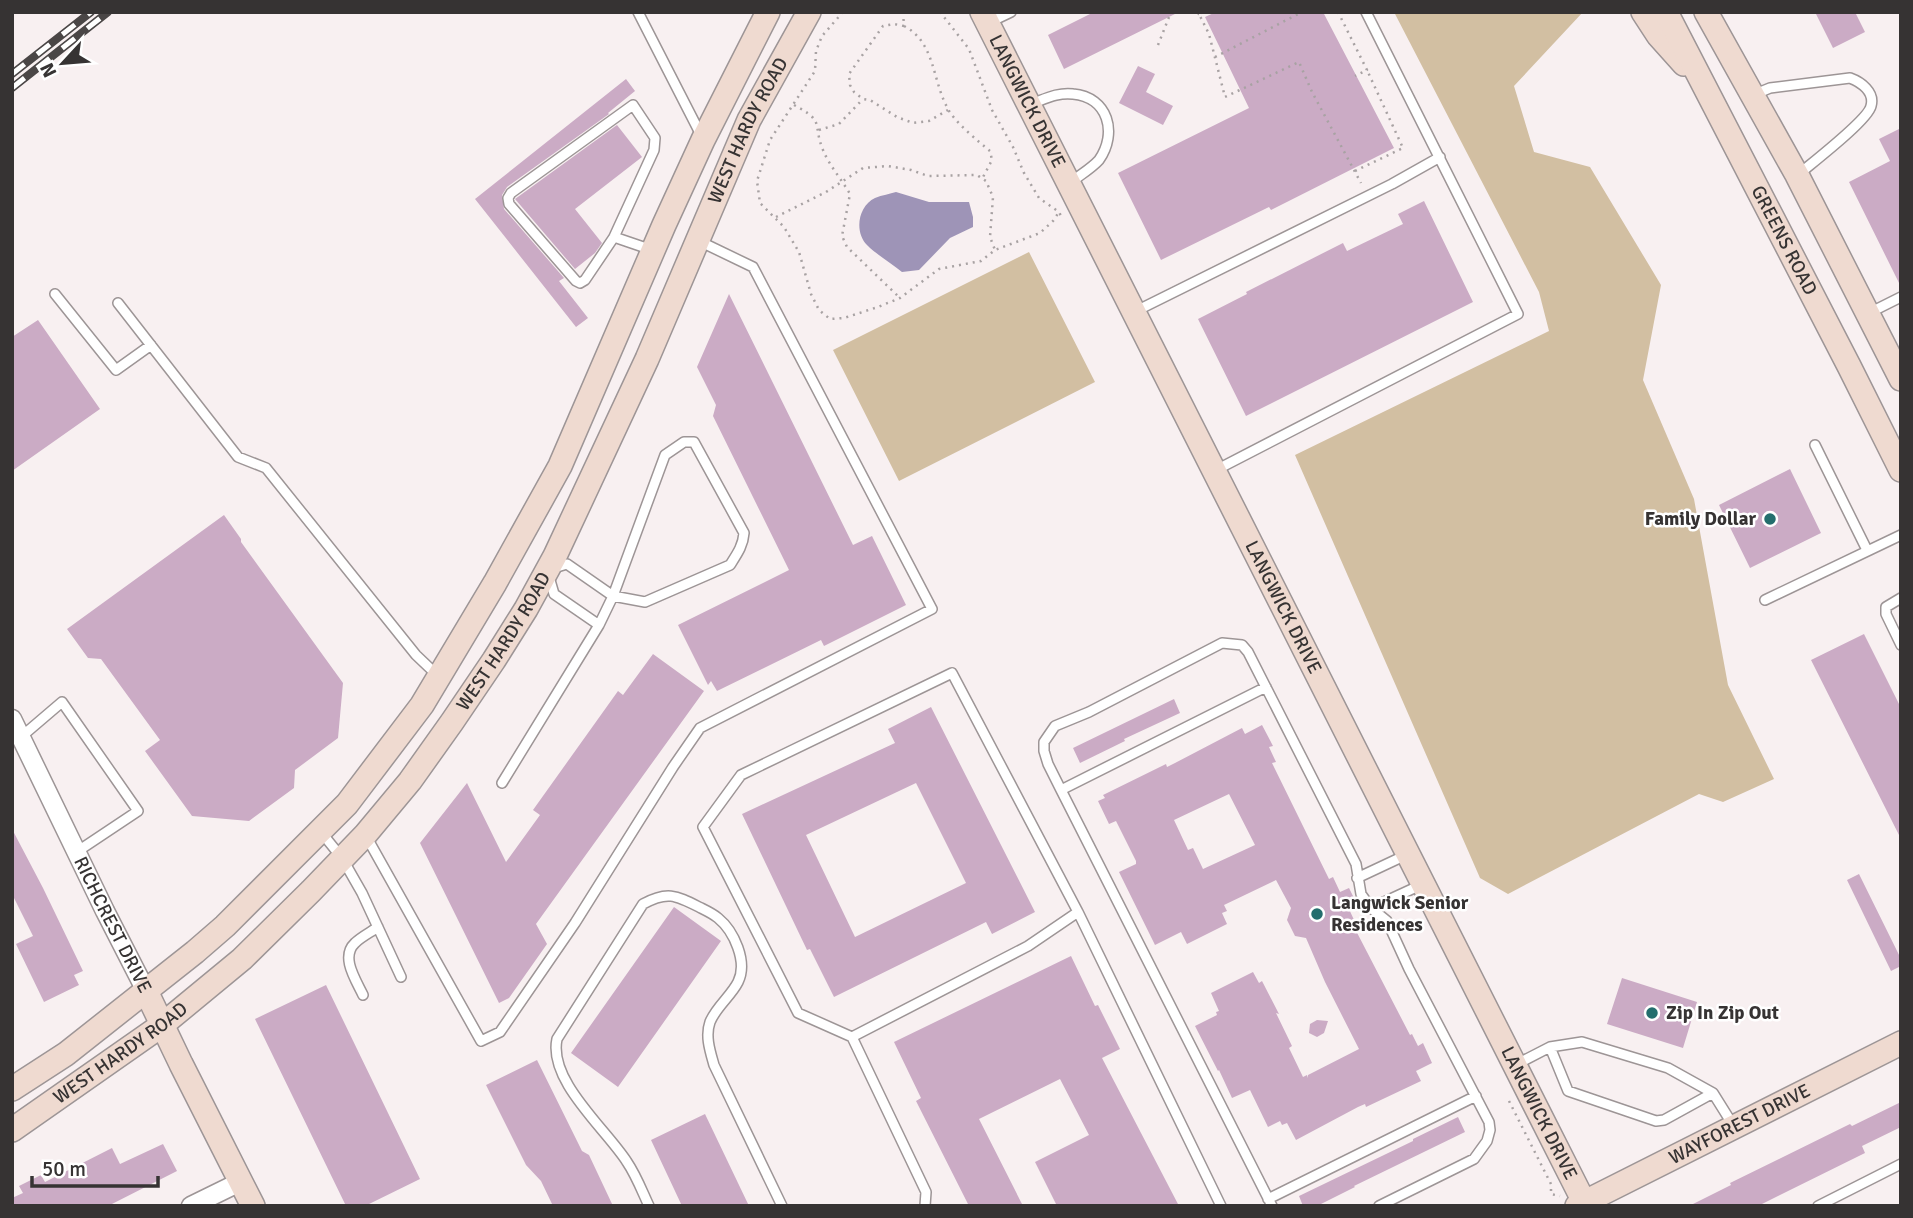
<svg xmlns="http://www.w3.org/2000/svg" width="1913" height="1218" font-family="Signika,sans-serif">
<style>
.green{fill:#d2bfa2}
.water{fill:#9e94b7}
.building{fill:#cbabc5;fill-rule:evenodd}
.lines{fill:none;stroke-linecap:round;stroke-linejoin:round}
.lane-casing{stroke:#9d9596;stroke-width:12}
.street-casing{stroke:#9d9596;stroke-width:21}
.secondary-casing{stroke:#9d9596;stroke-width:26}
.path{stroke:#a8a2a3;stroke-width:2.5;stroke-dasharray:2 5;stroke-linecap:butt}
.lane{stroke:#fff;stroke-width:9}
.street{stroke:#fff;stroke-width:18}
.secondary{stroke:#efdad0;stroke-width:23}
.rail-casing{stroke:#4a4646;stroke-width:8}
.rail{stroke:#fff;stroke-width:5;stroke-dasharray:16;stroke-linecap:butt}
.poi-dot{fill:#236e6d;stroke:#fff;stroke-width:2.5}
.labels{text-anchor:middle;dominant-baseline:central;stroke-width:5;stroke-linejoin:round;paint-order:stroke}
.street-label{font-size:19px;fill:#363333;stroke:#fff}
.poi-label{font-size:19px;font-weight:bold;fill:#363333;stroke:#fff;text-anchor:start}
</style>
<rect width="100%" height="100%" fill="#f8f0f1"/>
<path class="green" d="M1394,12h189l-69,74 20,66 56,15 71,118 -18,95 51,119 34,186 46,94 -51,23 -24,-8 -191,100 -28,-16 -185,-423 254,-124 -10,-39z
M1029,252l66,130 -196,99 -66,-131z"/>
<path class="water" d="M896,192l33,10h40l4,15v10l-23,11 -31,32 -17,2c-11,-9 -25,-17 -35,-27 -13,-13 -9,-39 8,-47 7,-3 15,-4 21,-6z"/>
<path class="building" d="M1094,12h85l-115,57 -16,-34z
M1216,12h107l71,136 -123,62 -2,-3 -108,53 -43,-87 131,-65 -44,-91z
M1815,12h40l10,20 -32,16z
M1138,66l17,8 -9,18 27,14 -10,19 -44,-22z
M626,79l9,12 -27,22 1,1 -102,73 -5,8 2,14 60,69 -5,3 29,37 -12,9 -101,-128z
M617,125l25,32 -67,52 27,34 -7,10 -20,16 -60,-70z
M1901,128v159l-52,-105 41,-21 -11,-22z
M1424,201l49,101 -227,114 -48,-97 49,-25 -1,-2 97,-49 4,8 56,-27 -5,-10z
M729,294l124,251 19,-9 34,69 -82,41 -3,-6 -104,51 -6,-10 -3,4 -30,-60 111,-55 -76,-154 3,-11 -19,-38z
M38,320l62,89 -88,62v-134z
M1790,469l31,64 -71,35 -31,-63z
M224,515l17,24v3l102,141 -5,55 -43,32 -1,18 -45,33 -57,-5 -47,-65 15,-11 -59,-81 -13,-1 -21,-29z
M1864,634l37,74v131l-90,-179z
M653,654l51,37 -168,233 11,20 -38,54 -10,5 -79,-160 47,-60 39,79 34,-47 -7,-5 85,-119 5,4z
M1174,699l6,14 -56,26 1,2 -45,22 -7,-15z
M931,707l104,205 -43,22 -6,-12 -152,75 -24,-48 -3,1 -65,-136 153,-71 -7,-14zM916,783l50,100 -111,54 -49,-102z
M1262,725l11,21 -4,1 7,15 -4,1 57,116 4,-2 7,15 9,-4 7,14 -8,5 7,15 -3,1 58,112 2,-1 6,12 5,-3 9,20 -16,8 5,10 -55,26 -1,-3 -7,3 -62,33 -9,-17 -5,2 -2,-4 -12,6 -18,-37 -18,8 -13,-28 -1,1 -23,-45 22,-11 -1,-3 3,-1 -8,-18 42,-21 6,11 3,-2 17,33 -3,-1 16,33 -3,2 14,29 4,-2 1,3v-3l51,-26 -34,-67 -19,-44 -11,-2 -8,-16 4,-12 -15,-28 -52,25 3,6 -5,2 5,11 -40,20 -6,-12 -26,13 -36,-73 17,-8v-3l-20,-40 -7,3 -11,-23 7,-3 -2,-3 63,-31 1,3 8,-4 67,-35 3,6zM1229,794l26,51 -52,24 -10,-21 -5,2 -14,-30z
M12,829l31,59 40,83 -9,4 5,10 -35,17 -28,-58 17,-8 -21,-42z
M1859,874l42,85v7l-10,5 -44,-91z
M674,907l47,34 -103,146 -47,-34z
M1071,956l24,50 3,-1 22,44 -18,9 77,148h-122l-22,-44 54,-27 -29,-56 -81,40 44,87h-54l-53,-105 5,-3 -27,-56z
M1622,978l75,24 -14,46 -76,-24z
M326,985l94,194 -55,27h-19l-91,-187z
M1317,1020l11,1 -4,12 -7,4 -8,-4 1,-9z
M537,1060l45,91 7,4 24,51h-60l-12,-25 -15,-16 -40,-80z
M1901,1102v25l-39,19 3,7 -107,53h-69l42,-21 -1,-2 120,-59 2,2z
M705,1114l44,92h-67l-31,-66z
M1458,1117l7,15 -111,54 1,1 -38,19h-14l-4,-10 114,-55v-2z
M163,1144l14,27 -69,35h-96v-8l11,-5 -4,-7 22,-11 4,7 67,-34 8,16z"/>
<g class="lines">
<g class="lane-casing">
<path id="lane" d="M638,12l63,123
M990,22l21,-10
M1753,95l17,-7 80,-10c11,4 25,14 21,28 -3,14 -59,57 -72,68
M1031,104c14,-5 27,-12 42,-10 35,3 45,39 26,66 -8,9 -21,16 -30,24
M633,105l22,33 -1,12 -40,87 -29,43 -5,3 -4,-2 -67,-77 -1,-6 3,-5z
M614,237l38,13
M55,294l61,76 35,-25
M118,303l120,154 28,11 150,187 21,20
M1136,311l256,-127 48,-27
M1869,313l32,-16
M1815,445l52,105
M1216,470l302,-156 -152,-302
M1901,598l-15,9v7l15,31
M1765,600l136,-65
M21,737l41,-35 76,109 -60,40
M502,783l97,-158 14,-29 52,-141 19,-13h10l50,91c-1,13 -7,21 -14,32l-85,37 -32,-6 -46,-32 -20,6 7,24 45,31
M1061,790l205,-103
M321,832l21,26 20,35 39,84
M366,836l115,205 19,-9 75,-109 98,-156 27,-39 232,-119 -179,-342 -54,-26
M1357,878l49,-23
M1371,908l52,-24
M363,995c-7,-15 -23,-38 -8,-52 6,-6 16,-11 23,-16
M852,1037l176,-91 50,-34
M1550,1047l18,44 88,30 8,-1 49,-27
M1517,1064l33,-17 32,-5 86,26 45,25 20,32
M1268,1199l208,-103
M649,1206c-7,-15 -13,-31 -22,-44 -21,-33 -79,-81 -70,-123l86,-135c24,-13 32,-9 56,3 6,3 13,6 19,11 16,13 30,44 20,64 -7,14 -22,25 -28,40 -5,14 0,29 4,43l68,141
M925,1206l1,-14 -74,-155 -54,-24 -95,-186 38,-52 211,-102 126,239 143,294
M1272,1206l-211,-416 -13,-26 -4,-13v-9l11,-16 34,-14 133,-69 20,2 6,7 108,212 5,30 10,14 16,13 22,48 80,153 1,8 -3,11 -13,18 -95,47
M1818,1206l83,-42"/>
</g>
<g class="street-casing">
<g id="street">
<path id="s1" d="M12,719l93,192 41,80"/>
<path d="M191,1206l51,-25"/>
</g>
</g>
<g class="secondary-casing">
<g id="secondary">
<path id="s2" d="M982,12l602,1190"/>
<path d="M1643,12l15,23 26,29"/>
<path id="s3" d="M1666,12l183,354 52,104"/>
<path d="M1706,12l91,163 104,204"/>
<path d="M146,991l35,73 72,142"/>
<path d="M12,1089l54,-35 129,-102 30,-26 122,-122 75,-99 73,-122 65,-117 104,-241 39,-85 65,-128"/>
<path id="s4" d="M12,1130l150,-105 80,-66 69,-68 54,-56 45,-54 42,-59 42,-62 32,-51 29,-53 92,-197 102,-239 60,-108"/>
<path id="s5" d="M1577,1206l324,-163"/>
</g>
</g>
<path class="path" d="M843,12l-21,24 -6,15 -1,20 -45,69 -13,41 3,22 24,24 15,25 12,42 8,16 11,9 14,-1 34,-11 22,-9 39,-29 42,-8 14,-11 45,-17 13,-12 6,-9
M903,12l1,14c31,16 28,53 43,81 6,14 31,34 43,44l2,9 -10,19
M940,12l29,37 23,61 21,37 11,26 15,25 20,14 3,6
M1191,12l8,2
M1202,12l-3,2 10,20 16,63 74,-35 13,30 49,91
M1338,12l29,58 -12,6
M904,26l-10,-2 -11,2 -34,48 1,11 4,7 9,7 7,1 27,17 16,6 16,-2 19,-11
M1158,45l13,-33
M1215,57l87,-45
M794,105c32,17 18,18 29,45 6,15 19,30 27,44l-8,42 5,11 53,51
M819,130l20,-6 24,-25
M1355,171l48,-23 -36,-78
M776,217l50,-25 37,-24 25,-2 23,4 17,6 49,-1 9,6 7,16 -3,40 5,13
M1509,1101l42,83v10l9,2"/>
<use href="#lane" class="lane"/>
<use href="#street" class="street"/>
<use href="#secondary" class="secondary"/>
<g class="rail-casing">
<path id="rail" d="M12,74l79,-62
M12,88l96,-76"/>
</g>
<use href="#rail" class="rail"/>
</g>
<g class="poi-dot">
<circle cx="1770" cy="519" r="7"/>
<circle cx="1317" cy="914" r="7"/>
<circle cx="1652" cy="1013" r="7"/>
</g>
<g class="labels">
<g class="street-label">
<text stroke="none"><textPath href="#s2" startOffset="100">LANGWICK DRIVE</textPath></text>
<text stroke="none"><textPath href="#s4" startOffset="1267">WEST HARDY ROAD</textPath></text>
<text stroke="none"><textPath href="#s3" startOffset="257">GREENS ROAD</textPath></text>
<text stroke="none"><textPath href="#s2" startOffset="667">LANGWICK DRIVE</textPath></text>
<text stroke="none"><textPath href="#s4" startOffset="700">WEST HARDY ROAD</textPath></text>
<text stroke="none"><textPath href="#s1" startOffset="229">RICHCREST DRIVE</textPath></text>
<text stroke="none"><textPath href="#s4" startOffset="133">WEST HARDY ROAD</textPath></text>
<text stroke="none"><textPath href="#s2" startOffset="1234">LANGWICK DRIVE</textPath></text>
<text stroke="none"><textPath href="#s5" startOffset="182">WAYFOREST DRIVE</textPath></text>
</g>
<g class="poi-label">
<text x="1756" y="519" text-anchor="end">Family Dollar</text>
<text x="1331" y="903">Langwick Senior<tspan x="1331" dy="22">Residences</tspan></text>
<text x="1666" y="1013">Zip In Zip Out</text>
</g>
</g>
<rect width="1913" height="1218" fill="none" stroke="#363333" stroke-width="28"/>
<g transform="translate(63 63) rotate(244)" stroke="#ffffff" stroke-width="5" paint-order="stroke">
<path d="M0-5L12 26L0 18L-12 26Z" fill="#363333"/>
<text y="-10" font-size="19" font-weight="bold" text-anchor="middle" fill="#363333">N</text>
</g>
<path d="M32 1176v10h126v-10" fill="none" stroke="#363333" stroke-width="3.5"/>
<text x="42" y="1176" font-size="21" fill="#363333" stroke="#ffffff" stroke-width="5" paint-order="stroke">50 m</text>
</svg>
